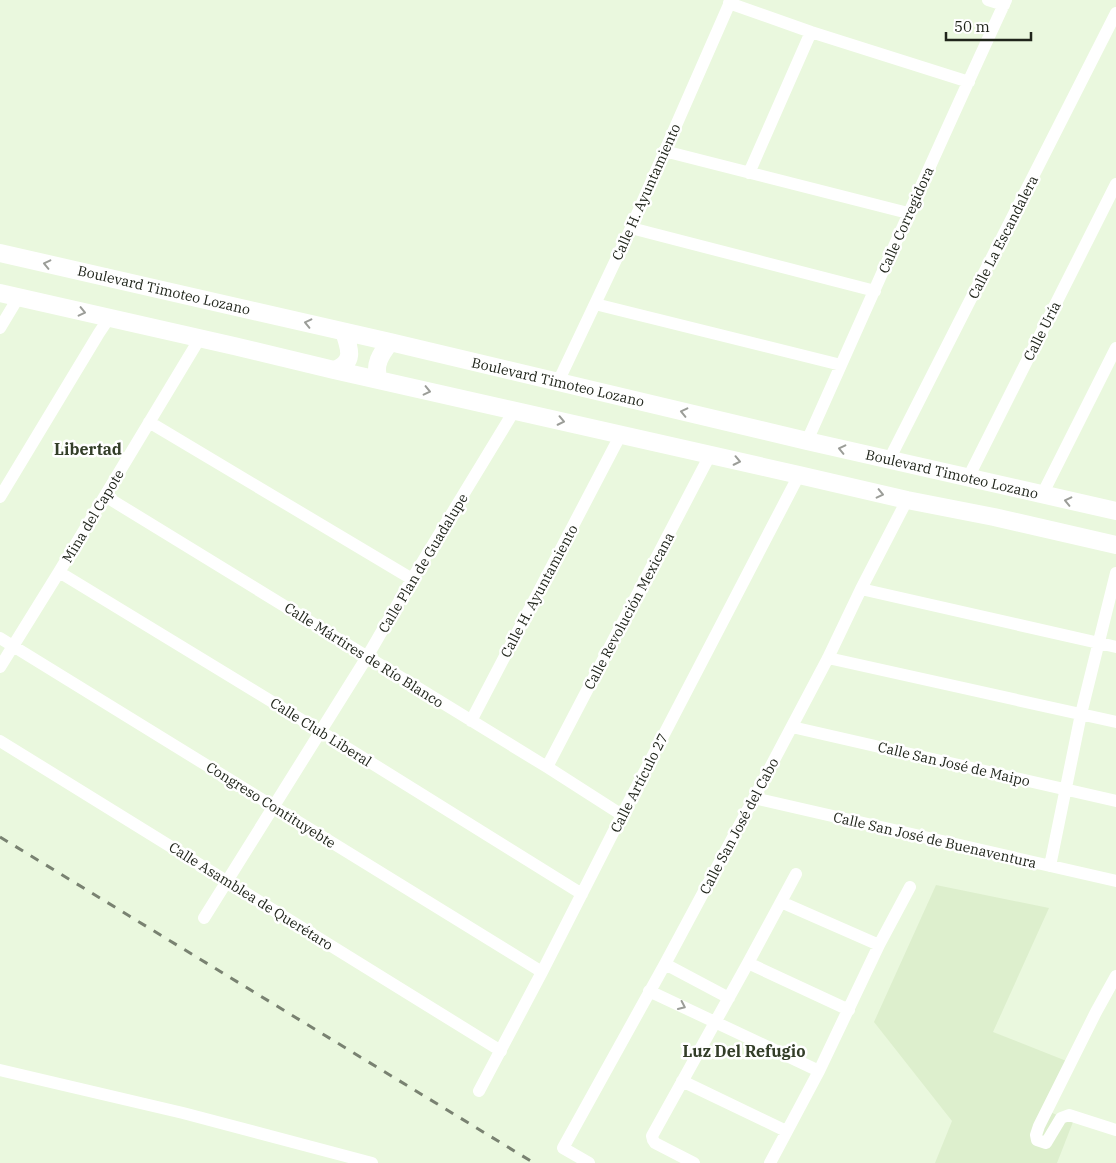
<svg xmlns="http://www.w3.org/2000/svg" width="1116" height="1163" font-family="'IBM Plex Serif',serif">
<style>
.built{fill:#ddefcd}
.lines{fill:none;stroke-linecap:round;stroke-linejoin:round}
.minor{stroke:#fff;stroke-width:12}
.secondary{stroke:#fff;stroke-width:18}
.rail{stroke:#798271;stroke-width:3;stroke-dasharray:9 9;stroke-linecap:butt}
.oneway{stroke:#9b9d98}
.labels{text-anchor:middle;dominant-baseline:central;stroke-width:5;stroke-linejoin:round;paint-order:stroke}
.street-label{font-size:14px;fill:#20251b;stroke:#fff}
.quarter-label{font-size:16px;font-weight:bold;fill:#333e28;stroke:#fff}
</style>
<rect width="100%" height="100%" fill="#eaf8de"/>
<path class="built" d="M936,885l113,23 -56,124 76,30 -19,50 23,10 -16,41h-122l17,-42 -78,-99z"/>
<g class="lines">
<path class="minor" d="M988,0l16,5
M729,3l82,29 158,50
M664,151l244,62
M749,173l62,-141
M631,228l244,63
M595,304l246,61
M0,328l18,-30
M558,382l73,-154 100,-228
M149,422l263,157
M807,441c66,-147 131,-295 199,-441
M889,460l227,-447
M968,478l148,-294
M1042,495l74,-147
M105,496l442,271 75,48
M0,497l99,-164 10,-15
M59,572l261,159 262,163
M861,589l255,58
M0,638l542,334
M828,658l288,64
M0,667l59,-95 141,-234
M471,721l150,-287
M792,727l324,74
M0,741l501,310
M547,767l163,-312
M754,798l362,83
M1050,866l31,-152 35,-141
M781,902l98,43
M204,918l163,-261 45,-78 102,-168
M748,963l101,47
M665,964l64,34
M1116,976l-20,36 -57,114 -3,9 1,5 9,3 15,-25 8,-3 47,15
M649,991l170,80
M0,1070l183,43 189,50
M682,1081l104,50
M479,1091l63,-119 80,-157 177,-340
M589,1163l-26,-15 102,-184 89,-166 74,-140 33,-69 46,-89
M694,1163l-39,-20 -2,-3 -1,-4 96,-173 48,-89
M770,1163l49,-92 60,-126 31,-58"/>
<path class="secondary" d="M0,253l390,89 417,99 309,70
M0,293l234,53 100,24 465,105 108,25 87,17 122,28
M334,370c21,-7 16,-21 10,-38
M379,380c-6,-15 2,-26 11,-38"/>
<path class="rail" d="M0,837l534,326"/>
</g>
<defs><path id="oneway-chevron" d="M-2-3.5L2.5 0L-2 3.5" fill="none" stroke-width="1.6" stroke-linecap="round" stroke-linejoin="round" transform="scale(1.25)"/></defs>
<g class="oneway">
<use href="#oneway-chevron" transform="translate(47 264) rotate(-167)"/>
<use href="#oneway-chevron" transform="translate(82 312) rotate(13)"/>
<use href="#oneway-chevron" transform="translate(308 323) rotate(-167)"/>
<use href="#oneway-chevron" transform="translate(427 391) rotate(13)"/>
<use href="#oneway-chevron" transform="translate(684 412) rotate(-167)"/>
<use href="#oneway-chevron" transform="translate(561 421) rotate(12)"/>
<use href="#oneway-chevron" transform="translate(842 449) rotate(-167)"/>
<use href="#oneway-chevron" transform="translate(737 461) rotate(12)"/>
<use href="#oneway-chevron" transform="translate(880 494) rotate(13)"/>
<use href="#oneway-chevron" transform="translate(1068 501) rotate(-167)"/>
<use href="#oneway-chevron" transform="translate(682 1006) rotate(25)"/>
</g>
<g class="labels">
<g class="street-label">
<text transform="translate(646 192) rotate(-66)">Calle H. Ayuntamiento</text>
<text transform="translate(906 220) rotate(-66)">Calle Corregidora</text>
<text transform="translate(1003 237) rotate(-63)">Calle La Escandalera</text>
<text transform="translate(164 290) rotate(13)">Boulevard Timoteo Lozano</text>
<text transform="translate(1042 331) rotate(-63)">Calle Uría</text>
<text transform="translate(558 382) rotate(13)">Boulevard Timoteo Lozano</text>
<text transform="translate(952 474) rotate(13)">Boulevard Timoteo Lozano</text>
<text transform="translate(93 516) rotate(-59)">Mina del Capote</text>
<text transform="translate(423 563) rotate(-59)">Calle Plan de Guadalupe</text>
<text transform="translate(539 591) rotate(-62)">Calle H. Ayuntamiento</text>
<text transform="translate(629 611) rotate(-62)">Calle Revolución Mexicana</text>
<text transform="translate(364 655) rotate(32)">Calle Mártires de Río Blanco</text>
<text transform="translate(321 732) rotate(32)">Calle Club Liberal</text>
<text transform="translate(954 764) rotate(13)">Calle San José de Maipo</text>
<text transform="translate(639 783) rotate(-63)">Calle Artículo 27</text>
<text transform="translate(271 805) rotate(32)">Congreso Contituyebte</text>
<text transform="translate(739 826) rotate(-62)">Calle San José del Cabo</text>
<text transform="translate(935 840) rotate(13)">Calle San José de Buenaventura</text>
<text transform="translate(251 896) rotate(32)">Calle Asamblea de Querétaro</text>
</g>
<g class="quarter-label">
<text x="88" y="449">Libertad</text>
<text x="744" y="1051">Luz Del Refugio</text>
</g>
</g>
<path d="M946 32v8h85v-8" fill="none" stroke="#20251b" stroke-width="2.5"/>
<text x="954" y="32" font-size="15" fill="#20251b" stroke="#ffffff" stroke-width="4" paint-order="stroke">50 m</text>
</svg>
